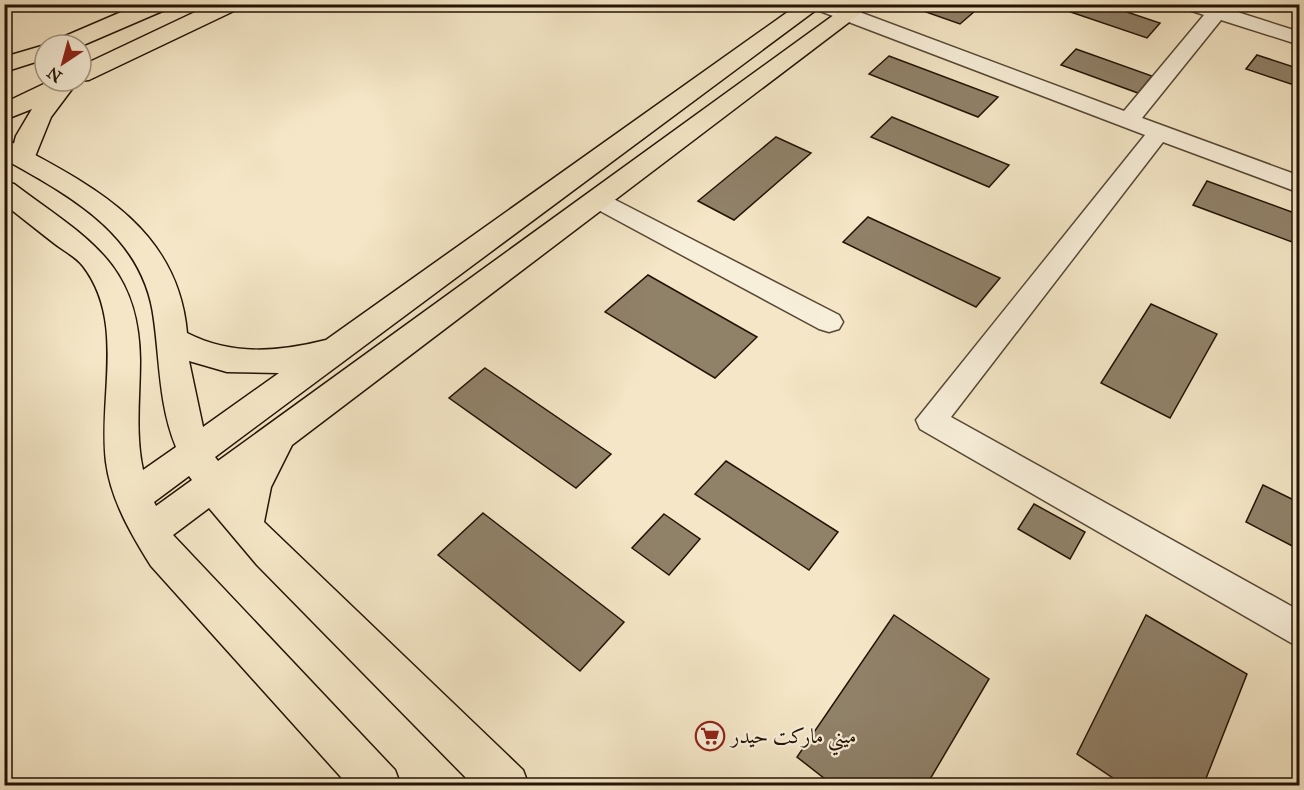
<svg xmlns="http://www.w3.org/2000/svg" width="1304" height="790" font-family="'IM FELL Great Primer',Amiri,serif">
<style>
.building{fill:#908169;stroke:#231304;stroke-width:1.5}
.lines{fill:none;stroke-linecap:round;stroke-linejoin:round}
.minor-casing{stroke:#574834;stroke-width:3}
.major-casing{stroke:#231304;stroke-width:3}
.highway-casing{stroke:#231304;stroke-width:3}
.minor{fill:#f8efda;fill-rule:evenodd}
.major{fill:#f4e6c6;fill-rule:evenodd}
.highway{fill:#f4e6c6;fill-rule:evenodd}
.labels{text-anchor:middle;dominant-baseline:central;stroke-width:4.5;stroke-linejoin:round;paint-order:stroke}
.near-poi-label{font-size:21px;fill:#231304;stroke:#f8efda;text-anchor:start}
</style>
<rect width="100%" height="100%" fill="#f4e6c6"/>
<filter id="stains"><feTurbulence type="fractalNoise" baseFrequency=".00333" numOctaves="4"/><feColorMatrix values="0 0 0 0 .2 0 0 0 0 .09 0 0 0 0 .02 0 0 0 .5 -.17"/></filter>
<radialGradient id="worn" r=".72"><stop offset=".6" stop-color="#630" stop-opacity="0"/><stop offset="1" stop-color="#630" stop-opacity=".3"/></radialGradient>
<path class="building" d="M935,4h48l-23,20 -34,-12z
M1103,4l57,19 -13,15 -97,-33z
M1076,49l76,27 -14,17 -77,-28z
M1257,55l43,14v18l-54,-18z
M889,56l109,41 -20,20 -109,-43z
M892,117l117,48 -20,22 -118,-50z
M776,137l35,16 -77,67 -36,-19z
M1207,181l93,34v30l-107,-40z
M868,217l132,61 -24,29 -133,-65z
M648,275l109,62 -42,41 -110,-66z
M1151,304l66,30 -47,84 -69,-35z
M485,368l126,86 -35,34 -127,-90z
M726,461l112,71 -29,38 -114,-76z
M1263,485l37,18v47l-54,-28z
M1034,504l51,28 -15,27 -52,-30z
M483,513l141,109 -44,49 -142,-116z
M664,514l36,25 -31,36 -37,-27z
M894,615l95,64 -63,107h-92l-37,-29z
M1146,615l101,59 -44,112h-78l-48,-32z"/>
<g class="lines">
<g class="minor-casing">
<path id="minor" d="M810,4h28l286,107 80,-96 -21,-7 -2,-4h31l88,28v13l-79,-25 -79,98 158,58v17l-137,-51 -212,275 349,194v37l-380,-219 -4,-9 229,-285 -333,-127z
M598,191l241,124 4,7 -4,7 -10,3 -10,-3 -230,-124 -3,-6 3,-6z"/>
</g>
<g class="major-casing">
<path id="major" d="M799,4h25l-609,453 3,4 631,-457h24l-581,441 -21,42 -7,35 259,248 6,16h-55l-217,-221 -48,-57 -36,27 222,235 6,16h-52l-198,-220c-20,-32 -40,-66 -45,-104 -8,-64 20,-140 -23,-196 -7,-9 -19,-15 -28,-22 -17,-13 -34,-27 -51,-40v-22l10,2c70,53 125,77 126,176 0,37 -5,74 3,110l33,-23c-17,-42 -16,-83 -22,-127 -10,-85 -82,-123 -150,-161v-19l9,3c82,44 165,86 174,190 45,23 91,19 139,7zM189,361l38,11 52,1 -76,54zM189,476l3,4 -36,26 -2,-4z"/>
</g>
<g class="highway-casing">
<path id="highway" d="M140,4h29l-2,5 -86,37 -28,-1 3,-5z
M212,4h28l-2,5 -149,71 -11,1 -27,36 -19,47 -9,2 -9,-2 -4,-6 6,-22 16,-27 -28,11v-17l44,-21 33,-1v-15z
M45,45v14l-41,13v-15z"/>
</g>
<use href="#minor" class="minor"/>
<use href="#major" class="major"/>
<use href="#highway" class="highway"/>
</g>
<defs>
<g id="supermarket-ring" transform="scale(1.5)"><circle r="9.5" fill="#f8efda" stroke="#8f2418" stroke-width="1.5"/><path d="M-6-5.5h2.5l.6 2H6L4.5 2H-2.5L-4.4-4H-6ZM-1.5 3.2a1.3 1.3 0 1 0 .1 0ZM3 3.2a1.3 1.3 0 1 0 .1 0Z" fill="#8f2418"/></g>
</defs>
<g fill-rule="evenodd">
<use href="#supermarket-ring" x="710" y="736"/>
</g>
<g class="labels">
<g class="near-poi-label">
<text x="731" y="736">ميني ماركت حيدر</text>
</g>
</g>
<rect width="1304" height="790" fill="none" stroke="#f4e6c6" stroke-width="24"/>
<rect x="6" y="6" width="1292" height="778" fill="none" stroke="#231304" stroke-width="3"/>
<rect x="12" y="12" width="1280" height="766" fill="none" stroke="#231304" stroke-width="1.5"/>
<g transform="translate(63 63) rotate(216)"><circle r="28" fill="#f8efda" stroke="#a39784" stroke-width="1.5"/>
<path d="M0-4.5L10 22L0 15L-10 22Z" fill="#8f2418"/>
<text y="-9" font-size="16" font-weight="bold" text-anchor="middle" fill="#231304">N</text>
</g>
<rect width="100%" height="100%" filter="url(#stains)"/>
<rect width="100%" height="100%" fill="url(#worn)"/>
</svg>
